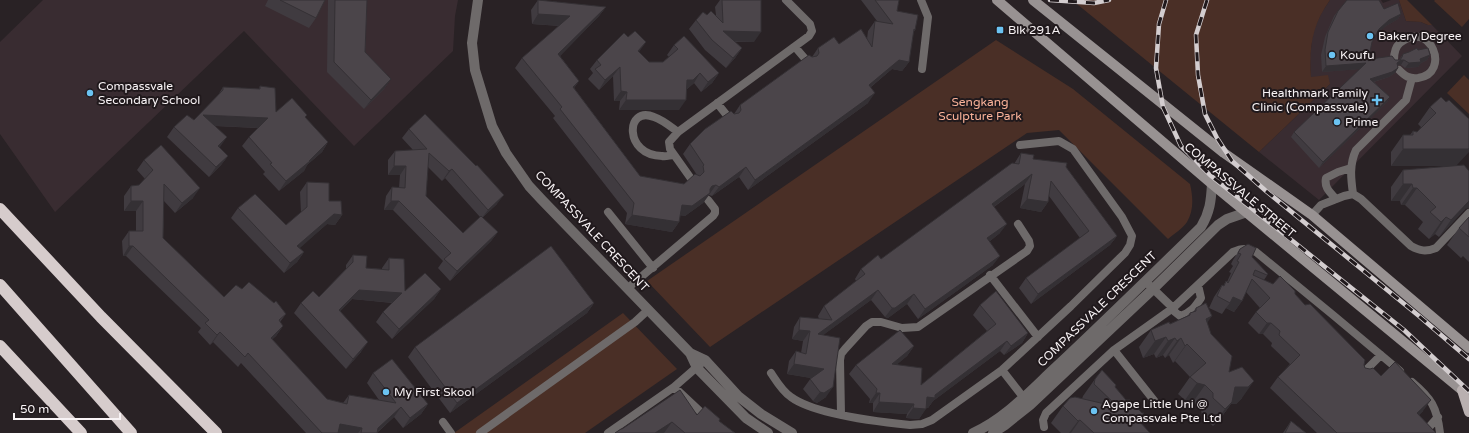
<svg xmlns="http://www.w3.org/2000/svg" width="1469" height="433" font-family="'Varela Round',sans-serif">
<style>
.built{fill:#392c31}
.green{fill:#4a2f26}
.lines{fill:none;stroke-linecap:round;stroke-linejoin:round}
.lane{stroke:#6e6a6a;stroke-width:8}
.street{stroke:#6e6a6a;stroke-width:10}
.secondary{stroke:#989292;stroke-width:10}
.primary{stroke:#b9b0b0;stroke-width:10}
.highway{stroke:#d6cccc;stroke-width:12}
.rail-casing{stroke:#d3cdcf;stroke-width:4.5}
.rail{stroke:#20191c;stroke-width:3;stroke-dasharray:9;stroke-linecap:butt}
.wall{fill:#403b40;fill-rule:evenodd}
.shaded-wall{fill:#343034}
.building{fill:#4b454a;stroke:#343034}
.poi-dot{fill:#6bc3f2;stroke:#20191c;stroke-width:1.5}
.labels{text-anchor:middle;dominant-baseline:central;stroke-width:4;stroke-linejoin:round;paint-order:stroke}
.poi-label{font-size:12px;fill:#f8f3f5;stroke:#20191c;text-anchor:start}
.park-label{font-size:12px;fill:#fab299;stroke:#20191c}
.street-label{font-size:12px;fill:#f8f3f5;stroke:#20191c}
</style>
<rect width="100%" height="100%" fill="#292225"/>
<path class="built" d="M43,0h415l-3,16 -2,35 -99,95 -110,-115 -189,181 -55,-78v-92z
M1330,0h51l2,3 8,-3h8l7,21 15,1 7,3h4l30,31 -143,144 -60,-48 71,-68 -19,-7 -1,-20 3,-26 9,-19z"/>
<path class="green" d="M1072,0h258c-18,25 -21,47 -19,77l17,-2 2,9 -71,68z
M1399,0h8l25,25h-4l-7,-3 -15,-1z
M1435,0h34v19l-7,8 -28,-26z
M996,40l77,49 117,95c3,13 4,26 -3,38 -4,6 -13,12 -19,17l-109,-109 -32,3 -317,214 -63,-66z
M1464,75l5,5v34l-22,-21z
M623,313l54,56 -92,64h-131z"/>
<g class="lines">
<path class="lane" d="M921,0l7,17 -6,52
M795,47l12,14
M1394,60c0,-6 1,-13 6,-17 30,-25 52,30 18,35 -9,1 -13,-2 -19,-8
M717,103l12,15
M674,155c-4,0 -8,2 -12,1 -38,0 -37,-51 -8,-39 9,3 17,10 24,15
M692,180l-22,-31 -1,-7 9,-10 131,-96 3,-5 -2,-7 -24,-24
M1353,194c-2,-15 -4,-29 3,-44l50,-50 6,-22
M1336,199c-6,-7 -12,-11 -10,-21l12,-6 13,-4
M608,212l45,56
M1312,215l9,-10 23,-9 9,-2 8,5 50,47c9,5 15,6 25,2l33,-35
M990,275l48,62
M1146,282l27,26 2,4 5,4c11,-3 15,-9 21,-18l-3,-13
M628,288l85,-72 2,-3v-4l-7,-9
M1114,350l42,53
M1002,370l25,32
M771,373c6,9 11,18 20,24 23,17 89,25 119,28l12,-1 10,-4 70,-50 69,-64 54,-53 5,-8 2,-9 -10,-19 -49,-68 -14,-8 -39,4
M1361,375l20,-20
M1412,382c19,16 25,25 28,51
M674,387l49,46
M841,414l-1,-54 1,-6 4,-5 21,-23 6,-4h9l21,6 16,-1 109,-76 3,-5 -1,-5 -11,-17
M443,422l8,11
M1044,427l-1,-7 3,-7 68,-63 59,-42 60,-56c9,-4 14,-4 23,0l77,63 67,56
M480,433l155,-111 13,-12
M608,433l66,-46 31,-27
M1424,433l14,-16"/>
<path class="street" d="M478,0l-6,43 3,27 17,56 14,27 23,33 13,14 148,153 15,7 33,36 23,18 31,19
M690,353l7,15 49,50 22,15
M973,433c32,-14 58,-43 83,-66 49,-46 97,-93 145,-140 9,-15 10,-26 11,-43
M993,433l12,-8 25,-20 123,-116 65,-64 9,-6 20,-7"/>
<path class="secondary" d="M997,0l215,184 257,212
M1033,0l191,153 88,62 157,133"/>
<path class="primary" d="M1462,390l7,22"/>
<path class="highway" d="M0,209l101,108 115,116
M0,285l131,148
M0,346l81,87"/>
<g class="rail-casing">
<path id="rail" d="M1050,0l44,3 15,-3
M1166,0l-7,24 -3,44 7,39 18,39 29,29 194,155 65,61
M1207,0l-11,35 2,40 7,39 12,24 15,23 34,30 153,125 50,43"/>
</g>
<use href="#rail" class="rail"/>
</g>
<path class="wall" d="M268,0h57l-9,18 -7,10 -44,-22z
M328,0h39l-2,52 26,27 -7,10 -20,20 -37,-37z
M538,0l68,7 -7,9 -39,40 19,25 -5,7 66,88 44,8 13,-9 -14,-21 7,-10 44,-30 6,-9 72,-48 6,-9 49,-9 1,-8 7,-10h2l-16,-21h38l-2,11 18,19 -2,3 -4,29 -7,9 -10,-2 -21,18 -3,16 -120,87 -9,-13 -27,19 -3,-1 -6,8 -18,13 -5,-1 -1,7 -7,10 -47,-8 2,-11 -74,-95 2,-2 -40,-48 7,-10 37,-32 -27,-2 -1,-14z
M720,0h41l-7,42h-19l7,6 -7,10 -9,10 -21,-18 -16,-21 7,-9 11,-5h9l-1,-8z
M1384,9l17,5 -3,5 -12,7 -9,7 -5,9 -4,19 31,-1 4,-6 15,-4 12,5 -3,5 -6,3 -3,4 -13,1 -4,-3h-3v3l-3,5 -6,4 -15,5 16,15 -3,5 -68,66 -28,-31 3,-5 66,-63 -38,3 -1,-17 4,-18 9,-21 4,-5z
M674,45l45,28 -7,10 -11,9 -7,-9 -8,7 -7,20h-60l1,-9h-6l-1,-25 -14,14 -11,-11 5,-6 -3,-4 7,-9 42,-8 10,10h14l6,-5 -2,-2z
M260,86l16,26 29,6 23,24 -6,10 -15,13 -3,6 -25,20 -16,-17 2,-2 -23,-26 7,-9 9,-9 -43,-2 5,21v1l8,8 -7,9 -12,12 -42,-40 7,-10 20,-7 23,-23 6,-10 36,2z
M1441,97l15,69 9,43 -26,28 -4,-3 -6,5 -11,-10 5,-7 -18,-17h-4l-1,-4h-9v-14l12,-17 50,-4h-62v-14l12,-17h7l3,-4 4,1 4,-5 -3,-3 12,-17z
M409,129l88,75 -15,14 16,14 -7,9 -41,40 -12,-13 5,-7 -50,-51h-9l2,-14 6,-9 7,1 1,-13h-12v-15l7,-9 18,-1 -11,-12zM428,167l14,14 3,-3 35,39 -17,16 -37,-37z
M1021,153l12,6 33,8 51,69 -7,9 -79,59 -12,-16 7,-10 54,-40 -31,-42 -1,6 -7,10 -21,-4 5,-24 -31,23 6,26 -10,8 3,24 -75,54 -11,-15 -19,14 -3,-1 -14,-17 -48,35 3,62 -9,6 -4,-2 -10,-12 8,-11 -24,-4 2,-13 7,-10 5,2 2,-12 -11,-2 2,-12 6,-10 19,2 -1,-3 6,-10 32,-25 -1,-2 6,-10 20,-10 133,-95z
M144,160l49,38 -18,15 -11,-12 -1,37 61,59 18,-8 44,25 -6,8 3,4 -7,10 -4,3 55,60 16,4 6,-8 30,5 -12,-17 6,-10 55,31 -7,10 -18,14 -9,-11 -17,16h-71l-65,-70 -3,4 -25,-25 -3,3 -12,-13 3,-4 -75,-72h-3l-1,-15 7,-10h7v-20h-12v-15l7,-10 8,-1 6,-6 -8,-9z
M307,182l22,19 13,14 -7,10 -8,-1 -28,24 5,4 -7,10 -13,11 -53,-55 7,-10 48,17 15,-12 -1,-21z
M1469,217v45l-6,-6 -2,2 -14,-13 12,-17z
M1240,249l12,8 16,17 -4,6 31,14 10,11 59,60 1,3 16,8 42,35 -4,4 17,18h-119l-47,-45 8,-11 12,-13 -19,-18 1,-3 -9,-9h-4l-11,-11 8,-11 4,-4 -14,-16 -4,9 -8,11 -8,-4 -4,6 -13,-6 5,-11 8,-12 1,1 3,-5 1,1 4,-9 -2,-1 4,-6 -2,-2 2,-4z
M353,255l13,13 16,1v-1l7,-10 16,33 36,-2 -7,10 -42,40 -16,-17 7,-10 9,-9 -40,-4 -12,12 21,41 -15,17 -52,-56 7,-10 18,-6 27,-28v-4z
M594,303l-7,10 -137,100 -42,-56 7,-10z
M980,305l48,28 -6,10 -18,12 -4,-4 -67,50 -5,7h-2l-7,11 -13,-1 1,-4 -34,-2v-9h-4l1,-4 -21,-25 7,-9 58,-19 -7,10 -10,8 24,21 66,-54 -14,-16z
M1196,308l11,15 4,11 31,64 -6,6h-5l-11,15 -7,7 -11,-11 -1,-5 -8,-8 -8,-2 -7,-6 12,-17 -15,-16 -2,2 -4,-8 -4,3 -2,-3 -7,3 -2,-4 -11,4 -4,-11 12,-17 19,-6 17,-8 3,-3 3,-1z
M1095,379l20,8 11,13 16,13h2l-5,8 11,12h-89l-10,-10 12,-17 19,-7 1,-3z
M697,415l22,6 16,12h-120l7,-4z
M1291,421l15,12h-23z"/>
<path class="shaded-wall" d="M606,7l-7,9 -47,48 6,-10z
M538,14l32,2 -7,10 -31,-2z
M1401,14l-3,5 -12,7 -10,9 3,-6 10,-9z
M723,31l38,1 -7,10 -38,-1z
M646,42l-7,10 -1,-1z
M742,48l-7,10 -9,10 7,-10z
M1430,55l-3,5 -6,3 -3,4 -13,1 4,-5z
M899,60l10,2 -7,9 -10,-2 -30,25 7,-9z
M1401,60h3l-3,5h-4v-2z
M1366,63l-4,6 -40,3 4,-6z
M620,67l-7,9 -14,14 6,-10z
M1398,68l-3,5 -6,4 -23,7 4,-5z
M700,73l-6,10 -8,7 1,-10z
M719,73l-7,10 -11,9 7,-10z
M391,79l-7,10 -20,20 7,-9z
M579,81l-7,10 1,-4z
M621,91l6,1 -7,9h-6z
M875,93l-7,10 -120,87 7,-10z
M1390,97l-3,5 -68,66 4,-6z
M626,100h60l-7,10h-60z
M203,115l65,3 -7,10 -65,-3z
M227,137l-7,10 -9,9 7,-10z
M328,142l-6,10 -15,13 -3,6 -25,20 7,-10z
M1469,148v4l-13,14h-65l12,-17z
M228,156l-7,9 -12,12 7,-10z
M394,166h12l-6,9h-12z
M746,167l-7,10 -27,19 7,-9z
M452,169l-7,9 -3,3 7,-10z
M1032,174l-7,10 -40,29 7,-9z
M1403,184h9l-12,17h-9z
M716,185l-13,18 -18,13 -9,-1 6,-10 30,-19z
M200,188l-7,10 -18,15 7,-10z
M1413,188h4l-12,17h-4z
M504,195l-7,9 -16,15 7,-9z
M1027,199l21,3 -7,10 -21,-4z
M131,201h12l-7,10h-12z
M391,201h8l-6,9h-9z
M1469,201v7l-4,1 -26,28 12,-17z
M334,214l8,1 -7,10 -8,-1 -36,32 6,-10z
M632,215l47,7 -7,10 -47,-8z
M1446,217l-11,17 -6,5 12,-17z
M1007,224l-7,9 -19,15 6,-10z
M498,232l-7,9 -41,40 7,-10z
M1117,236l-7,9 -79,59 7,-10z
M129,246h4l-7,10h-3z
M304,252l-7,10 -13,11 6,-10z
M1000,256l-7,9 -75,54 7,-10z
M441,289l-7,10 -42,40 7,-10z
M359,290l43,3 -7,10 -43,-4 -20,21 7,-10z
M878,290l-7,10 -60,44 7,-10z
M914,294l-7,10 -19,14 -3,-1 7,-9z
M1233,297l9,4 -8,11 -8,-4 4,-5z
M594,303l-7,10 -137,100 7,-10z
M1212,316l-12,17 6,-14z
M1267,323h4l-8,11h-4z
M283,326l-7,10 -12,12 7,-10z
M799,330l11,1 -7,10 -11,-2z
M220,332l-7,10 -3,3 7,-10z
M1028,333l-6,10 -18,12 7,-9z
M1166,337l-12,17 -11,4 12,-17z
M1175,338l-12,17 -7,3 12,-17z
M1181,338l-12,17 -4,3 12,-17z
M1007,341l-7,10 -67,50 -5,7 -8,-1 7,-10 8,-2z
M368,342l-7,10 -15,17 7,-10z
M1187,344l-12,17 -2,2 12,-17z
M914,346l-7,10 -21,18 6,-10z
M794,364l30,5 -7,10 -30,-5z
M1254,381l-12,17 -6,6h-5l-11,15 -7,7 12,-17 10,-22z
M1197,383l8,2 -12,17 -8,-2z
M833,387l-7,10 -9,6 -4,-2 7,-9z
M876,393h4l-7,10h-4z
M1431,400l-8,11 -14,14 8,-12z
M879,402l35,2 -7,10 -34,-2z
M428,404l-7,10 -18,14 7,-10z
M401,407l-7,10 -18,16 2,-5z
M913,408l13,1 -7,10 -13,-1z
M1080,420l-9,13h-2l9,-12z
M672,422l-8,11h-9z
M340,424l22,4 -4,5h-24z"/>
<path class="building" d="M280,0h45l-9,18z
M335,0h32l-2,52 26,27 -20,21 -37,-38z
M538,0l68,7 -48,47 21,27 -6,6 67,89 44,8 11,-10 5,2 4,-4 -1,-6 1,-1 -14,-21 15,-15 26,-18 3,3 5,-1 2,-3 -1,-5 69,-50 3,2 5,-1 2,-3 -1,-5 16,-11 5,7 22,-15 11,18 3,-26 18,3 -18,-24h24l-2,11 21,4 -3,15 -1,-1 -5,33 -10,-2 -30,25 6,8 -120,87 -9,-13 -27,20 -3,-2 -4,1 -2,3v4l-18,13 -10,-1 -3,17 -47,-7 2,-12 -74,-94 2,-2 -40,-49 48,-42 -32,-2z
M722,0h39v32l-38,-1 19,17 -9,10 -21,-18 -16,-20 7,-8 4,3 4,-4 12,12z
M1347,0h32l5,9 14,-6 3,11 -12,6 -10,9 -7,13 -4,19 3,-2 21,-3 3,4h5l2,-3 1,-3 6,-2 8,-4 1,2 10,-2 2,7 -10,4 1,3 -12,1 -5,-3h-3l-4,3 1,5 -6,4 -22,7 20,18 -67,65 -29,-30 72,-69 -40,3 -1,-16 3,-18 10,-21z
M635,31l11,11 -8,9 11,11h14l15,-13 -4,-4 10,-9 35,37 -11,9 -8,-9 -7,7h-6l-1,20h-60l1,-8 -6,-1 -1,-24 -15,13 -10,-11 6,-4 -4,-5 27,-27 4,4z
M260,86l15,2 1,24 16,-14 15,17 -2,2 23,25 -19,19h1l-24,20 -16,-17 2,-1 -23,-26 19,-19 -65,-3 24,22 -9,9 10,10 -12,11 -42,-40 13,-12 7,5 29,-30v-3l37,2z
M1441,97l5,5 3,-2 20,19v29l-1,1h-65v-14h10v-4l4,1 19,-19 -6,-6z
M425,114l51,52 1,-1 27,30 -16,15 -36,-41 -3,2 -20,-18 -3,43 37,37 18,-17 17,16 -41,39 -13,-12 7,-6 -52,-52h-8l1,-14 13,1 1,-22h-12l1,-15 32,-2 -18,-20z
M161,145l39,43 -18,15 -18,-19 -1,54 61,59 12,-12 6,4 7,-7 25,21 2,-2 10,13 -7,6 4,6 -12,12 56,61 20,5 2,-9 47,8 -23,-30 19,-14 36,45 -18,14 -9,-11 -23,21 -1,5h-16l1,-5 -22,-4 -2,9h-16l-74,-80 -3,4 -25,-25 -3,3 -12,-12 4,-3 -76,-74h-4v-15h14v-30h-12v-15l8,-1 14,-15 -9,-10z
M1021,153l13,2 -1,4 34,4 -1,4 51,69 -79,58 -12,-16 63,-47 -38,-50 -3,21 -21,-3 5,-25 -40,30 15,20 -20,14 13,18 -75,53 -11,-15 -19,14h-3l-14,-18 -60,44 22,4 -7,49 -9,6 -4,-1 -10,-13 14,-10 -30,-5 2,-13 10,3 4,-23 -11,-1 1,-13 32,3 -8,-14 41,-32 -4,-5 17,-14 3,4 131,-96 7,1z
M1464,165l5,6v30l-18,19 -5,-3 -5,5 -11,-10 6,-5 -19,-19h-4l-1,-4h-9v-14z
M307,182l22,1v18h12l1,14 -8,-1 -37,32 7,6 -14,11 -52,-55 17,-14 31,31 21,-18z
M1469,217v20l-10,-9z
M1248,244l8,4 -4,9 16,17 -1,1 -12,-5 -2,5 20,9 7,-8 15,15v3l10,11 5,-1 55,56 -1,5 1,3 5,1 3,-1 8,8 14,-14 36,38 -14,13 19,20h-99l-59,-56 22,-22 -21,-20 1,-4 -9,-8h-4l-11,-11 14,-14 -18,-19 -10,22 -9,-4 -3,6 -13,-7 5,-11 2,1 2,-5 2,2 11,-21 -2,-1 4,-7 -3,-1 2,-4z
M551,246l43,57 -137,100 -42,-56z
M353,255l14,1 -1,12 23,2v-12l15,1 1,32 20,-18 16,16 -42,40 -16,-17 19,-19 -43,-3 -20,20 29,32 -15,17 -52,-56 12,-12 6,6 34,-35z
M996,291l32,42 -17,13 -4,-5 -72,54v3l-8,-1 -1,12 -13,-1 1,-4 -35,-2 1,-9h-4l1,-4 -21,-24 44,-35 14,16 -22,18 30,4 -1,17 75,-61 -16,-19z
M1206,303l6,13 -6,3 5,15 21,22 -3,16 13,-5 12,14 -6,6h-13l-3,15 -7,7 -12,-11v-5l-8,-8 -8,-2 -7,-6 16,-14 -19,-19 -2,2 -4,-8 -4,3 -2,-3 -7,3 -2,-4 -11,4 -4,-11 18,-8 1,2 20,-9v-2l6,-2v-3z
M1102,370l14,15 -1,2 11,13h4l12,13h2l-6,7 12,13h-56l-14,-13 -2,1 -15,-15 7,-8 5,-1 43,10 -24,-23 1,-5z
M680,390l17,25 8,-9 15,13 -1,2 16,12h-50l-13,-11 -17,11h-40l6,-4h1z
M1291,421l15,12h-21z"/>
<g class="poi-dot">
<rect x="996" y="26" width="8" height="8" rx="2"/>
<circle cx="1370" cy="36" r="4"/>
<circle cx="1332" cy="55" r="4"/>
<circle cx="90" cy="93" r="4"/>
<path d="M1375 94h4v4h4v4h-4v4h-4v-4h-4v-4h4z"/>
<circle cx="1337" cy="122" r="4"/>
<circle cx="386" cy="392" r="4"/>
<circle cx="1094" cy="411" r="4"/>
</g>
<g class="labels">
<g class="poi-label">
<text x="1008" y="30">Blk 291A</text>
<text x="1378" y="36">Bakery Degree</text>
<text x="1340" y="55">Koufu</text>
<text x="98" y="86">Compassvale<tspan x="98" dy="14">Secondary School</tspan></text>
<text x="1368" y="93" text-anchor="end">Healthmark Family<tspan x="1368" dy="14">Clinic (Compassvale)</tspan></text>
<text x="1345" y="122">Prime</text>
<text x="394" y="392">My First Skool</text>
<text x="1102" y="404">Agape Little Uni @<tspan x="1102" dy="14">Compassvale Pte Ltd</tspan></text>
</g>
<g class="park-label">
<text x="980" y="102">Sengkang<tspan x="980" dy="14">Sculpture Park</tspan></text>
</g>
<g class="street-label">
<text transform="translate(1240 190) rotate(40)">COMPASSVALE STREET</text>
<text transform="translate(592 231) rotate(47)">COMPASSVALE CRESCENT</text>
<text transform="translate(1097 309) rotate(-44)">COMPASSVALE CRESCENT</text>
</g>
</g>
<path d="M14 413v6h106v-6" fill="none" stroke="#f8f3f5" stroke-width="2"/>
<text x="20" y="413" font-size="12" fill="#f8f3f5" stroke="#20191c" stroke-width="3" paint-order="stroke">50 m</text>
</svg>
